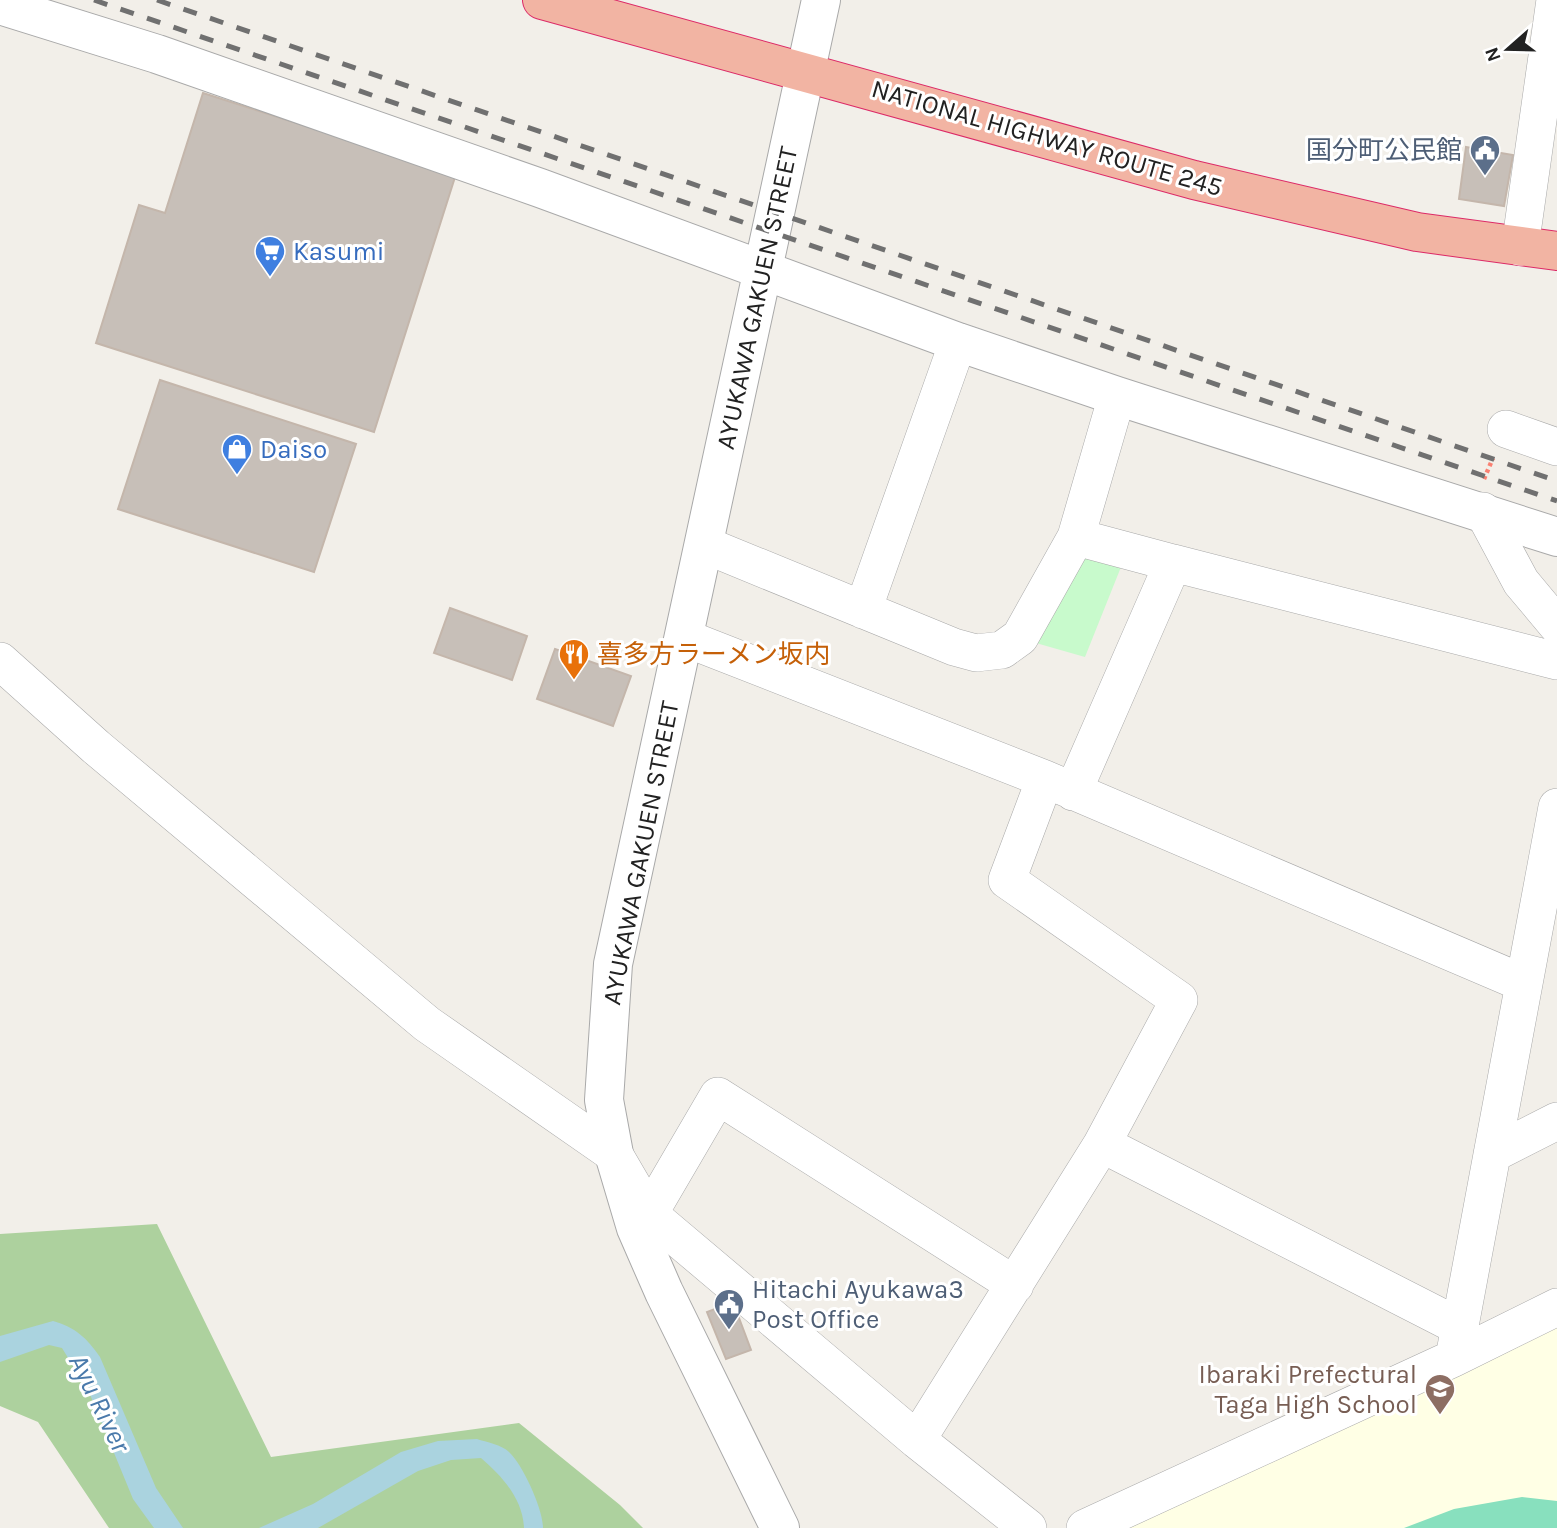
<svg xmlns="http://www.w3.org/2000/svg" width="1557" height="1528" font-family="Karla,'Noto Sans JP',sans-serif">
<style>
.education{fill:#ffffe5}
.forest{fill:#add19e}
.park{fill:#c8facc}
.pitch{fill:#88e0be}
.water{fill:#aad3df}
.building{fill:#c7bfb8;stroke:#c4b6ab;stroke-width:2}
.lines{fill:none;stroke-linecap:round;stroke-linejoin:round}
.minor-casing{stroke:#a9a9a9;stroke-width:38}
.tertiary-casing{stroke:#a9a9a9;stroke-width:40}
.trunk-casing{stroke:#dc2a67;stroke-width:40}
.path{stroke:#fa8072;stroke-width:4.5;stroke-dasharray:3.5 3.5;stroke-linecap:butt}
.minor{stroke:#fff;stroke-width:37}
.tertiary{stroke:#fff;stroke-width:38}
.trunk{stroke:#f2b4a3;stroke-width:38}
.rail{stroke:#707070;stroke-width:5;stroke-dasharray:14 14;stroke-linecap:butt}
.labels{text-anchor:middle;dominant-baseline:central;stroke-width:6;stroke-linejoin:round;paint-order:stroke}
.street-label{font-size:26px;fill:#222;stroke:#fff}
.service-label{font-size:26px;fill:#4e5e75;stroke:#fff;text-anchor:end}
.shop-label{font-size:26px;fill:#366cbe;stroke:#fff;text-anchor:start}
.food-label{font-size:26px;fill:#c56008;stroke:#fff;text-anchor:start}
.education-label{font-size:26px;fill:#785e54;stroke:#fff;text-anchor:end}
.water-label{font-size:28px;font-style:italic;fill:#4a7aab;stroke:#fff}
</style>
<rect width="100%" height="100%" fill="#f2efe9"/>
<path class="education" d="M1557,1304v224h-469z"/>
<path class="forest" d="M157,1224l114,233 248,-34 101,82 23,23h-534l-71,-106 -38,-16v-172z"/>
<path class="park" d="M1088,550l35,12 -38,95 -56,-16z"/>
<path class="pitch" d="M1522,1497l35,4v27h-153l50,-19z"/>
<path class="water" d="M53,1321c22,6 34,17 47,36l56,131 27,40h-29l-21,-29 -44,-107 -27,-44 -13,-3 -49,17v-26z
M477,1439c9,3 25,6 32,13 14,13 34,57 34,76h-19c-1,-29 -22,-52 -43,-70l-30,2 -33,11 -100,57h-59l54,-24 88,-52 37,-11z"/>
<path class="building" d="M203,93l253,81 -82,258 -278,-89 43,-138 26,8z
M1466,147l47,8 -9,51 -45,-7z
M160,380l196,64 -42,128 -196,-63z
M450,608l77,28 -15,44 -78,-27z
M555,649l76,27 -18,50 -76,-27z
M733,1302l18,48 -25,9 -19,-47z"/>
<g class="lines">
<g class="minor-casing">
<path id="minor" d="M1520,247l35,-247
M1506,429l51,18
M1483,511l38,71 36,43
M705,545l249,102 22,6 26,-3 18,-13 56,-100 41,-141
M1173,563l384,98
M863,610l95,-268
M685,638l360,141 478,204
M0,661l96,86 331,277 187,130 35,60 268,226 111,88
M1045,779l-38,101 172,120 -77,144
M1073,792l100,-229 -97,-26
M1492,1154l65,-33
M649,1214l69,-118 297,189
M1454,1358l103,-551
M917,1440l185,-296 358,183
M1085,1528l369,-170 103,-51"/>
</g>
<g class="tertiary-casing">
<path id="tertiary" d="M0,5l157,49 383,134 418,154 159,54 440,141
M780,1528l-116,-236 -28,-64 -22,-74 -10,-54 9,-136 208,-964"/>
</g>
<g class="trunk-casing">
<path id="trunk" d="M542,0l652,180 223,52 140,19"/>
</g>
<path class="path" d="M1484,479l9,-21"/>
<use href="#minor" class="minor"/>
<use href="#tertiary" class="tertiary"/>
<use href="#trunk" class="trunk"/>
<path class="rail" d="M94,0l1463,501
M157,0l1400,481"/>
</g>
<defs>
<g id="civic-pin" transform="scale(1.575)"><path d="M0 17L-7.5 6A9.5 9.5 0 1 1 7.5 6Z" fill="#5c6f8a" stroke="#fff"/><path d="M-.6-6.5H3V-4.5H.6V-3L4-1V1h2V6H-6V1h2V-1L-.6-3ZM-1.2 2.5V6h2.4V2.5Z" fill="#fff"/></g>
<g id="supermarket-pin" transform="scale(1.575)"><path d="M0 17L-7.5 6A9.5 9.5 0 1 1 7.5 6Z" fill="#3f7fe0" stroke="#fff"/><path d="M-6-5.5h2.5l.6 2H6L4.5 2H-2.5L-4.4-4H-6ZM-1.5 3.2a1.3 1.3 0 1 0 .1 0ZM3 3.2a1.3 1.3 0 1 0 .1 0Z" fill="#fff"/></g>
<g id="shop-pin" transform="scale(1.575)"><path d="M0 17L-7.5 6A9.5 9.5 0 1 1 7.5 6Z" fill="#3f7fe0" stroke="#fff"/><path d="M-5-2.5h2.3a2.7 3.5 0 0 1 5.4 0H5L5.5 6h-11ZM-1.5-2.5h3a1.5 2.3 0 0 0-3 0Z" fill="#fff"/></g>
<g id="restaurant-pin" transform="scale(1.575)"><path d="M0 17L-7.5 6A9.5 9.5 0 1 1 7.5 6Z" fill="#e8710a" stroke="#fff"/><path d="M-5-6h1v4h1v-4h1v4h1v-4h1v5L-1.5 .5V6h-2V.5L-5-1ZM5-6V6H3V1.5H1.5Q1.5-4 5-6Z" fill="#fff"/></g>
<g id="school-pin" transform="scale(1.575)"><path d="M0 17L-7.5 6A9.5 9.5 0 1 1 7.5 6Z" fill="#8d6e63" stroke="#fff"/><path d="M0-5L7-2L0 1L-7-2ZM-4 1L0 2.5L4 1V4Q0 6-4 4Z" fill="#fff"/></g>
</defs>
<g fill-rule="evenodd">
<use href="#civic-pin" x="1485" y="150"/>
<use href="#supermarket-pin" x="270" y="251"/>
<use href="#shop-pin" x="237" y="449"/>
<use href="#restaurant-pin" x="574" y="654"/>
<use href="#civic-pin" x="729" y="1304"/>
<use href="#school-pin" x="1440" y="1389"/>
</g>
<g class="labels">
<g class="street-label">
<text transform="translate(1047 138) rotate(16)">NATIONAL HIGHWAY ROUTE 245</text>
<text transform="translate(757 298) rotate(-78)">AYUKAWA GAKUEN STREET</text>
<text transform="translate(641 853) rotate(-79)">AYUKAWA GAKUEN STREET</text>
</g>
<g class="service-label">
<text x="1462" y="150">国分町公民館</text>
<text x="752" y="1289" text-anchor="start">Hitachi Ayukawa3<tspan x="752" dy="30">Post Office</tspan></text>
</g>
<g class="shop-label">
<text x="293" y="251">Kasumi</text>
<text x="260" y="449">Daiso</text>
</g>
<g class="food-label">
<text x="597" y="654">喜多方ラーメン坂内</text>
</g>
<g class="education-label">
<text x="1417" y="1374">Ibaraki Prefectural<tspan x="1417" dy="30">Taga High School</tspan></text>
</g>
<g class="water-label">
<text transform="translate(100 1403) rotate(64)">Ayu River</text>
</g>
</g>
<g transform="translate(1508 49) rotate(250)" stroke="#ffffff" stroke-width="5" paint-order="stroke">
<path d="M0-5L12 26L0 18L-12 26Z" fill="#222222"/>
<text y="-10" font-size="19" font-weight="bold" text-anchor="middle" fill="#222222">N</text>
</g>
</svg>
